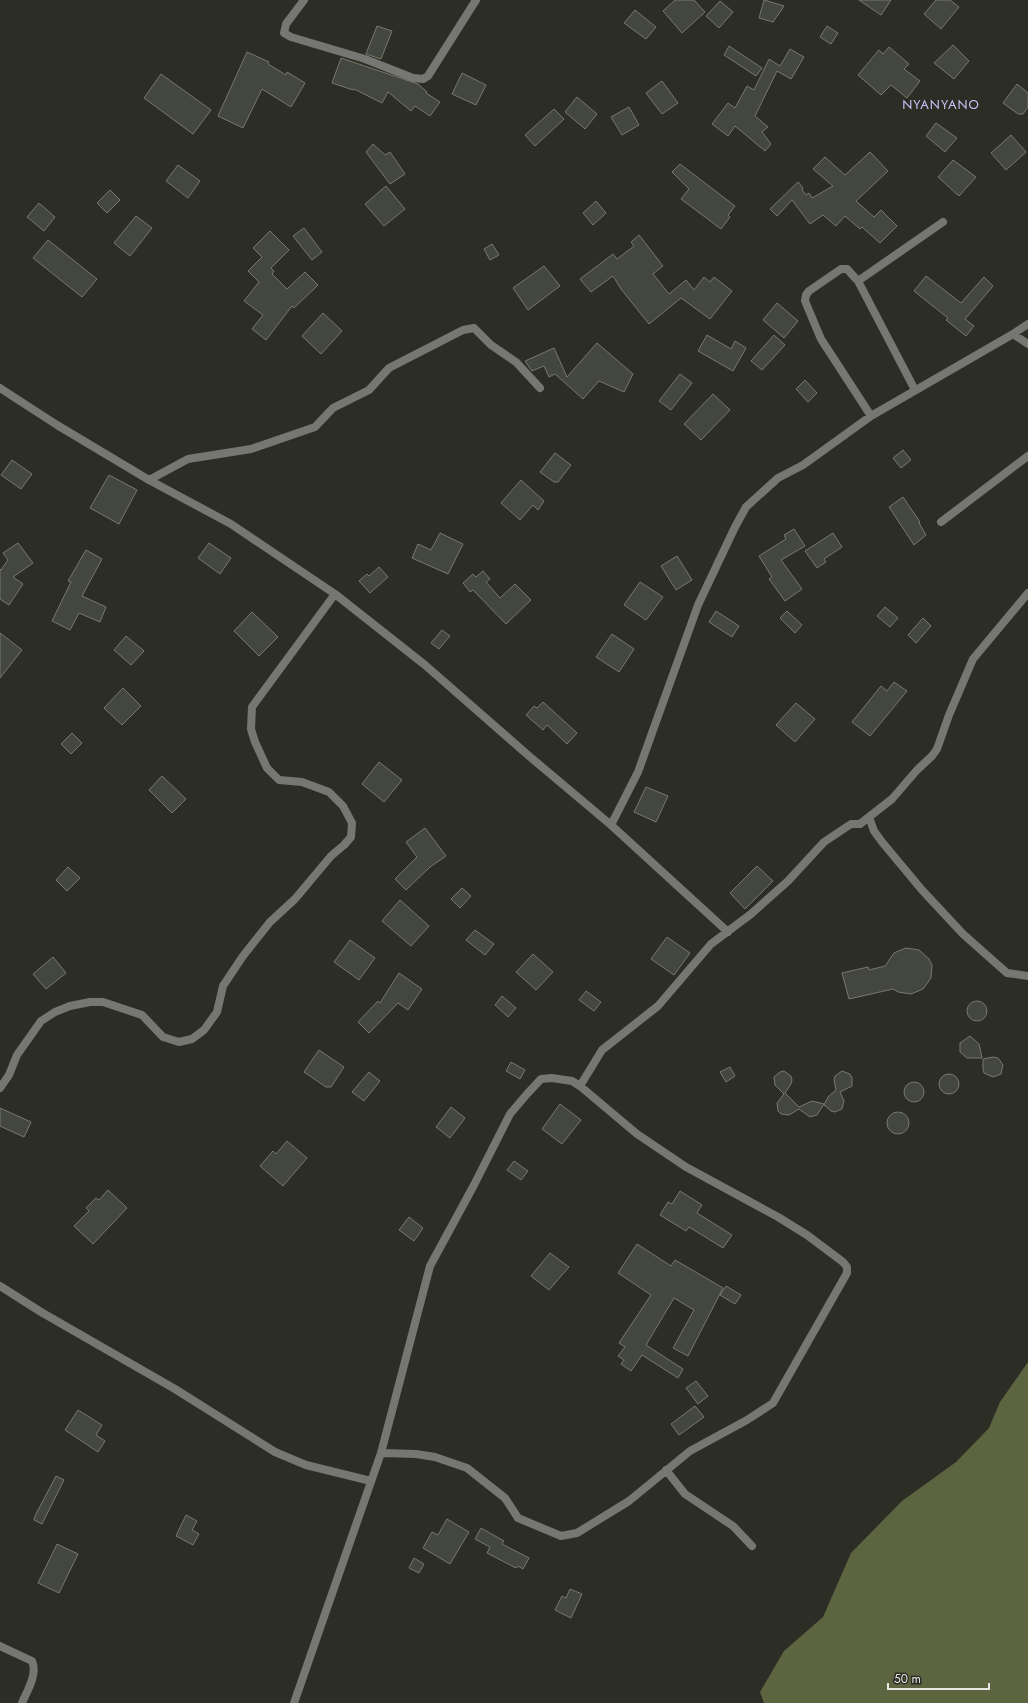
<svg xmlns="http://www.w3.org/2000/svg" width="1028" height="1703" font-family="Jost,sans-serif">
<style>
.water{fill:#5d6440}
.building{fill:#44473e;stroke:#77796f}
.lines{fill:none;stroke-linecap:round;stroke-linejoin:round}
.street{stroke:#767773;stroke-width:8}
.labels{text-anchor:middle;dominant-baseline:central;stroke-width:3;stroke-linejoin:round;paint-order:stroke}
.quarter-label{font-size:13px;letter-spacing:1px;fill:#cebef7;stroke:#2c2e26}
</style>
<rect width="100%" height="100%" fill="#2c2e26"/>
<path class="water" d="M1028,1362v341h-264l-4,-11 24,-41 39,-34 28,-64 51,-52 54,-39 33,-34 11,-26z"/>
<path class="building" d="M675,0h19l11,12 -23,21 -19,-22z
M764,0l20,6 -11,16 -14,-4z
M859,0h32l-10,15z
M936,0h14l9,7 -18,22 -17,-15z
M720,1l13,11 -14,16 -13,-12z
M635,10l21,17 -10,12 -22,-16z
M377,26l15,5 -11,28 -15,-5z
M827,26l11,7 -7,11 -11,-7z
M953,45l16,16 -15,18 -20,-16z
M729,46l33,22 -6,8 -32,-21z
M889,47l20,17 -5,5 16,12 -13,17 -16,-13 -10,10 -23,-20 21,-25 4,4z
M790,49l14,8 -13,22 -14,-8 -22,45 13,11 -6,5 9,12 -6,7 -30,-25 -7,10 -16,-12 16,-21 7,5 12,-22 7,4 15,-31 11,7z
M247,52l22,10 -1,2 18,11 1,-3 18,11 -14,24 -29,-18 -19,39 -25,-12z
M341,58l77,26 9,8 -1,1 14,9 -10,14 -15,-10 -4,5 -23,-19 -6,11 -28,-14 -1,1 -21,-7z
M462,73l24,12 -10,20 -24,-11z
M161,74l50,36 -18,24 -49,-36z
M662,81l16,22 -16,11 -16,-21z
M1017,84l11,9v14l-5,7h-5l-15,-11z
M577,97l20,17 -12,15 -20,-17z
M629,107l10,18 -17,10 -11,-18z
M554,109l10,10 -29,27 -10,-11z
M936,123l21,15 -12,14 -19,-16z
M1011,135l15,17 -20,18 -15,-17z
M373,144l12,11 5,-3 15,22 -15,10 -24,-32z
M870,152l18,19 -32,30 18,16 7,-7 16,16 -17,17 -18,-16 -2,2 -15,-13 -9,10 -13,-11 -13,9 -18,-24 -15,16 -7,-7 28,-27 5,6 -1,2 4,5 3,-2 3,5 21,-12 -20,-17 12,-12 20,18z
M953,160l23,17 -17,19 -21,-19z
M680,164l55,42 -7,9 2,2 -9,12 -40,-30 8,-10 -17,-17z
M178,165l22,16 -12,17 -22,-17z
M386,186l19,23 -21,17 -19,-22z
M110,190l10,10 -13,13 -10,-10z
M596,201l10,12 -13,12 -10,-12z
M39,203l16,14 -11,14 -17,-14z
M136,216l16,12 -22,28 -16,-13z
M304,228l18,24 -10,8 -19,-24z
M270,231l19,19 -18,18 3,3 -2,3 15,15 18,-17 13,13 -24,23 -2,-2 -26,34 -14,-11 11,-14 -19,-14 15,-19 -11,-11 14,-14 -9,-9z
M639,235l24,31 -10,8 16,20 17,-14 8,10 10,-13 6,5 4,-5 18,14 -22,28 -29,-21 -32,26 -28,-35 -8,-13 -22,16 -11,-13 33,-25 4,5 17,-13 -3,-4z
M48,240l49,39 -15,18 -49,-39z
M492,244l7,11 -9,5 -6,-11z
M544,266l16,20 -32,24 -15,-22z
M926,276l35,27 23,-26 9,9 -28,33 9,7 -8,10 -20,-16 2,-2 -34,-27z
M777,303l21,18 -14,17 -21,-18z
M323,313l19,18 -21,23 -19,-18z
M707,335l24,14 4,-8 11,7 -13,23 -35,-20z
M774,335l11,10 -23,25 -11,-9z
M597,343l36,31 -9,18 -25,-11 -16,18 -28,-25 -6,3 -5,-11 -12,5 -7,-10 29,-13 13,29z
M680,374l12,9 -21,27 -12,-9z
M805,380l12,13 -9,9 -12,-13z
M713,394l17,16 -29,30 -17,-16z
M903,450l8,10 -10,8 -8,-10z
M555,453l16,12 -13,17h-4l-14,-10z
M12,460l20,14 -11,15 -20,-14z
M109,475l28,15 -18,34 -29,-16z
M521,480l23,21 -6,9 -5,-5 -13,15 -19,-17z
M903,497l17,25 -1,1 7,12 -12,10 -25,-38z
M794,529l11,17 -24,14 21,29 -17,12 -16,-22 3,-2 -13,-21 27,-17 -2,-4z
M440,533l23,11 -15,30 -36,-16 6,-14 13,6z
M833,533l9,14 -18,12 2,3 -9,6 -12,-17z
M18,543l15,20 -20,14 10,7 -14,21 -9,-6v-30l1,1 7,-10 -5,-7z
M209,543l22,15 -11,16 -22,-16z
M86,550l16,9 -20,37 24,11 -6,15 -21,-9 -9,17 -18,-9 19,-39 -3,-1z
M677,556l15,24 -16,10 -15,-24z
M379,567l9,10 -18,16 -11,-12 8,-7 2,2z
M483,571l7,8 -4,3 14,16 15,-14 16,16 -25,24 -33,-34 -3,2 -7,-9 10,-9 3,3z
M640,582l23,15 -17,23 -22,-15z
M885,607l13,11 -8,9 -13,-11z
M716,611l23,15 -7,11 -23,-15z
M787,611l15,14 -7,8 -15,-15z
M252,612l26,25 -19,19 -25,-25z
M923,618l8,8 -15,17 -8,-8z
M442,630l8,6 -11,13 -8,-6z
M0,633l22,17 -22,28z
M612,634l22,15 -15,23 -23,-15z
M126,636l18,15 -13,14 -17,-15z
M894,682l13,9 -37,45 -18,-14 29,-36 6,5z
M123,688l18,18 -19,19 -18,-17z
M543,702l34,31 -10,11 -20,-19 -4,5 -17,-15 8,-9 3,2z
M796,703l19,16 -20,23 -19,-17z
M72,733l10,10 -11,11 -10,-10z
M379,762l23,18 -18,22 -22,-18z
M162,776l24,23 -14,14 -23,-23z
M646,787l22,9 -12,26 -22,-10z
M425,828l21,28 -16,11 -24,23 -11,-11 22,-22 -11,-15z
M757,866l16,15 -28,28 -15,-16z
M68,867l12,11 -13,13 -11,-11z
M462,888l9,8 -11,12 -9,-9z
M400,900l29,26 -18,20 -29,-25z
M475,930l19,14 -9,11 -19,-15z
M667,937l23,16 -16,22 -23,-16z
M350,940l25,18 -16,22 -25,-18z
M906,948l13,2 10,9 3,6 -1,13 -8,11 -12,5 -13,-2 -5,-3 -44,10 -7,-26 26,-6 1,3 16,-4 9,-13z
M533,954l20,18 -17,18 -20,-18z
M53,957l13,16 -20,16 -13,-15z
M399,973l23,16 -14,21 -10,-7 -29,30 -11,-11 20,-21 2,2z
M586,991l15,11 -7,9 -15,-11z
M502,996l14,12 -8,9 -13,-12z
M967 1011a10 10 0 1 1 20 0a10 10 0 1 1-20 0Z
M970,1036l9,8 3,14h-15l-7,-6v-9z
M319,1050l25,17 -13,20h-5l-22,-15z
M993,1057l5,1 5,7 -2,9 -8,3 -9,-4 -1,-4v-10z
M511,1062l14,8 -5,9 -14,-8z
M730,1067l5,9 -9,6 -6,-10z
M784,1071l7,5 1,4 -1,4 -6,9 14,14 13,-6 12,3 -7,11 -7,2 -11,-8 -10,6 -8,-1 -3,-3 -1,-8 7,-9 -9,-9 -1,-8 6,-5z
M842,1071l8,3 2,4v8l-12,6 4,9 -2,8 -7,3 -4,-1 -7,-6 4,-8 8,-7 -2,-10 1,-4z
M369,1072l11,9 -16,20 -12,-9z
M939 1084a10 10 0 1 1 20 0a10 10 0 1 1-20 0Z
M904 1092a10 10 0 1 1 20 0a10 10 0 1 1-20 0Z
M560,1104l21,16 -19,24 -20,-15z
M451,1107l14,11 -15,20 -14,-11z
M0,1108l31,14 -7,15 -24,-11z
M887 1123a11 11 0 1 1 22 0a11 11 0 1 1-22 0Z
M287,1141l20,17 -24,28 -23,-20 13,-15 3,3z
M514,1161l14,10 -7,9 -14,-10z
M108,1190l19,18 -34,36 -19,-18 15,-15 -3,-3 10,-10 3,2z
M680,1191l22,14 -5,8 35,22 -9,13 -34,-21 -3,4 -26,-16 8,-13 4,2z
M409,1217l14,11 -9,13 -15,-11z
M637,1244l34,22 4,-6 48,28 -35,68 -15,-8 21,-38 -20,-12 -28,47 37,24 -5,9 -36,-23 -11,16 -10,-7 3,-4 -6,-4 7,-9 -6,-4 32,-48 -33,-22z
M550,1253l19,14 -20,23 -18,-14z
M726,1286l15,9 -6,9 -15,-9z
M696,1381l12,15 -10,8 -12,-16z
M695,1406l9,11 -25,18 -8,-11z
M78,1410l24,15 -6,10 9,6 -7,11 -33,-22z
M56,1476l8,4 -22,44 -8,-4 1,-4z
M186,1515l11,6 -5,9 7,4 -6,11 -17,-9z
M447,1519l22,13 -19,32 -27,-16 9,-16 6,3z
M481,1528l23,13 -2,3 27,14 -6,11 -5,-3 -2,2 -29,-15 3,-6 -15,-8z
M57,1544l21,10 -19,39 -21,-10z
M414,1558l10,6 -5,9 -10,-5z
M570,1589l12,5 -11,24 -16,-8 7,-14 4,2z"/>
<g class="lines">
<path class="street" d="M304,0l-18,24 -2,9 7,4 74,22 48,19 10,1 5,-3 48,-76
M858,281l85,-59
M1013,334l15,-10
M0,388l57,37 92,55 82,44 104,70 90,71 104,91 82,69 117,107
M871,416l-50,-77 -16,-38 1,-6 3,-4 32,-22h6l11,12 57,109
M149,480l39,-21 63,-10 64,-22 18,-19 36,-18 20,-22 74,-38 11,-2 17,17 25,17 24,26
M941,522l87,-66
M869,817l5,14 8,11 40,48 41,44 44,39 21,3
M611,825l27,-53 60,-167 37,-78 11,-20 32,-29 25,-13 68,-49 142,-82 15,10
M0,1088l9,-13 8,-20 24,-34 14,-9 15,-6 20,-4h13l39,13 21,22 16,5 13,-3 12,-9 13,-18 6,-26 20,-30 27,-34 25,-23 36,-43 13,-11 7,-8 1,-14 -9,-17 -14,-14 -27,-10 -23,-2 -12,-12 -12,-26 -4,-13 1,-22 83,-113
M0,1286l41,26 134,77 100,63 31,13 65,16
M381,1453l35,1 19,3 32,11 38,30 13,20 43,18 16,-3 52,-32 61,-50 57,-31 26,-17 74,-130v-6l-4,-5 -36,-27 -29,-18 -92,-50 -49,-33 -57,-48
M666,1470l19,24 48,32 19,20
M0,1646l32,15c6,13 -5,30 -10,42
M294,1703l87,-250 49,-187 44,-81 36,-71 17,-20 14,-15 11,-1 20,3 8,5 22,-36 56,-44 53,-62 40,-30 37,-33 36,-39 27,-18h9l32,-25 25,-29 15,-14 5,-7 12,-34 24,-56 55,-66"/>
</g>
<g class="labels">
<g class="quarter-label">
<text x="941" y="104">NYANYANO</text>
</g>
</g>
<path d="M888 1683v6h101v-6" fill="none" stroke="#e5e6e1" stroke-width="2"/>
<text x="894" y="1683" font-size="12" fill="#e5e6e1" stroke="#2c2e26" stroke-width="3" paint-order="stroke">50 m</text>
</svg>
